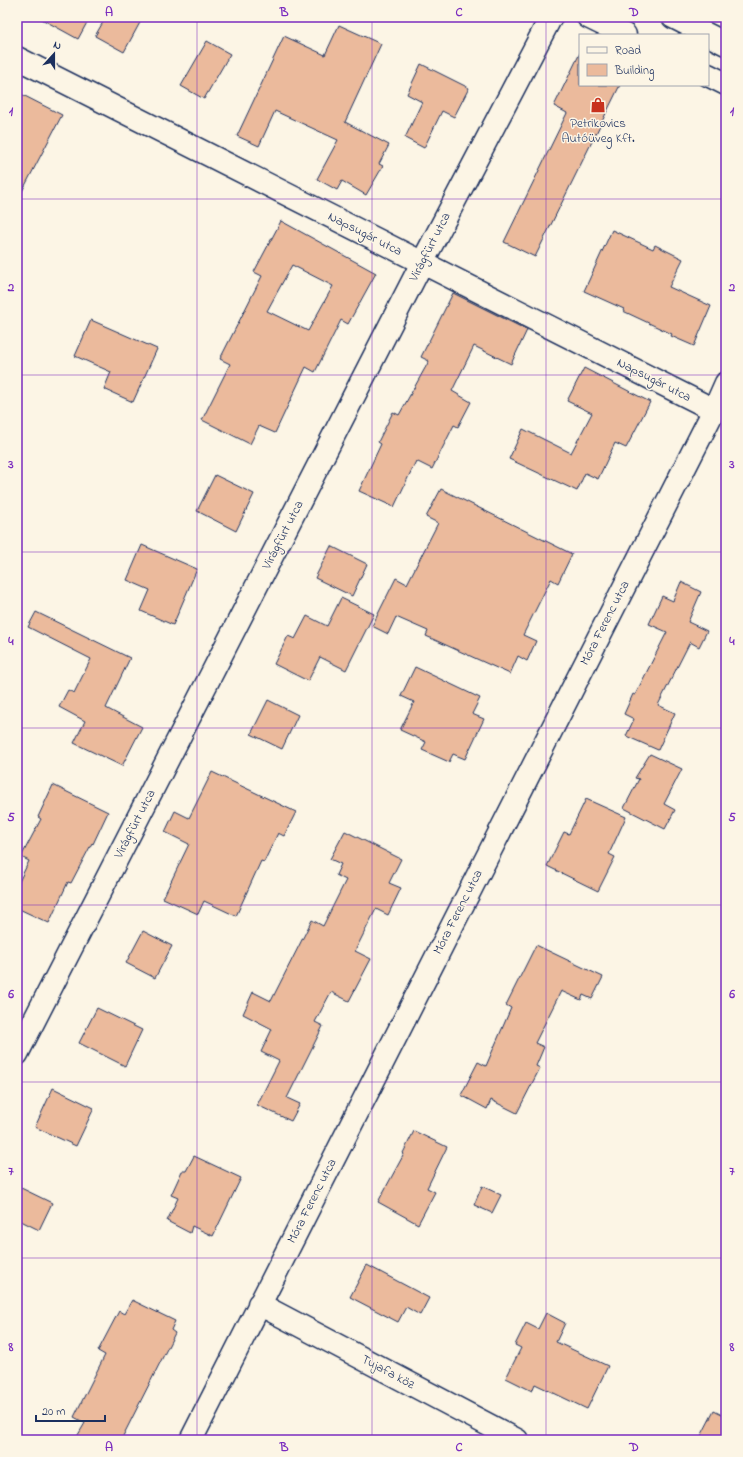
<svg xmlns="http://www.w3.org/2000/svg" width="743" height="1457" font-family="'Indie Flower',sans-serif">
<style>
.building{fill:#ebba9c;stroke:#1b2f5e;fill-rule:evenodd}
.lines{fill:none;stroke-linecap:round;stroke-linejoin:round}
.minor-casing{stroke:#1b2f5e;stroke-width:25}
.major-casing{stroke:#1b2f5e;stroke-width:25}
.minor{stroke:#fcf5e5;stroke-width:22}
.major{stroke:#fcf5e5;stroke-width:22}
.grid{fill:none;stroke:#7b2cbf;stroke-width:1;stroke-opacity:0.55}
.labels{text-anchor:middle;dominant-baseline:central;stroke-width:3;stroke-linejoin:round;paint-order:stroke}
.poi-label{font-size:13px;fill:#1b2f5e;stroke:#fcf5e5}
.street-label{font-size:13px;fill:#1b2f5e;stroke:#fcf5e5}
.neatline{fill:none;stroke:#7b2cbf;stroke-width:1.5}
.grid-label{font-size:13px;text-anchor:middle;font-weight:bold;fill:#7b2cbf}
</style>
<rect width="100%" height="100%" fill="#fcf5e5"/>
<filter id="ink" filterUnits="userSpaceOnUse"><feTurbulence type="fractalNoise" baseFrequency=".025" numOctaves="2"/><feDisplacementMap in="SourceGraphic" scale="8" xChannelSelector="R" yChannelSelector="G"/><feConvolveMatrix kernelMatrix="1 2 1 2 8 2 1 2 1" color-interpolation-filters="sRGB"/></filter>
<g filter="url(#ink)">
<path class="building" d="M38,17h52l-12,22z
M106,17h37l-19,35 -29,-16z
M339,25l42,19 -36,78 44,23 -10,19 4,2 -17,29 -24,-14 -5,9 -20,-11 21,-39 -63,-29 -16,35 -22,-10 47,-100 41,19z
M207,41l23,13 -26,45 -23,-13z
M580,53v32h40l-85,172 -31,-15 63,-129 -13,-7z
M421,64l48,24 -15,29 -12,-6 -18,37 -19,-10 17,-36 -15,-8z
M17,92l45,23 -45,86z
M281,221l95,52 -28,51 -7,-4 -26,52 -9,-5 -31,66 -16,-7 -9,18 -48,-24 28,-56 -10,-5 42,-83 -8,-4zM292,265l41,21 -25,45 -41,-20z
M612,230l41,19 2,-4 28,14 -14,28 42,19 -17,40 -23,-10 1,-2 -49,-23 1,-2 -40,-18z
M453,293l74,37 -16,34 -37,-18 -22,45 19,11 -13,25 -4,-2 -22,44 -16,-8 -22,46 -35,-16 22,-47 -3,-2 15,-30 6,3 30,-54 -8,-4z
M91,320l66,29 -24,53 -29,-13 7,-17 -36,-16z
M584,368l66,34 -24,46 -11,-5 -17,36 -13,-6 -8,18 -68,-32 14,-30 48,24 21,-40 -25,-12z
M215,475l39,19 -18,37 -39,-20z
M441,489l131,65 -14,29 -7,-4 -28,56 13,6 -9,20 -9,-5 -8,18 -84,-38 2,-5 -32,-14 -8,17 -16,-8 24,-48 11,6 31,-61 -12,-6z
M142,545l55,24 -24,56 -32,-14 9,-21 -23,-10z
M331,546l36,18 -15,32 -37,-18z
M681,582l20,10 -13,30 19,9 -8,16 -9,-5 -32,63 17,8 -17,37 -32,-14 8,-17 -10,-5 9,-20 2,1 32,-63 -18,-8 13,-28 11,5z
M341,598l33,16 -28,56 -26,-13 -12,24 -34,-17 14,-28 7,3 12,-23 20,10z
M36,612l94,46 -24,50 36,19 -20,39 -48,-23 11,-22 -26,-14 9,-17 6,3 17,-34 -63,-32z
M415,667l65,31 -8,16 12,5 -19,40 -12,-5 -4,8 -27,-12 4,-8 -26,-12 14,-28 -13,-6z
M268,700l30,15 -16,34 -31,-15z
M650,754l32,15 -18,35 11,6 -10,19 -41,-21 15,-29 -4,-1z
M212,772l84,40 -12,24 -6,-3 -14,29 -3,-1 -25,55 -32,-15 -6,13 -35,-16 26,-54 -24,-12 10,-21 14,7z
M53,785l55,27 -15,32 -1,-1 -21,40 -3,-1 -19,41 -32,-15v-22l12,-25 -8,-4 20,-38 -3,-2z
M586,799l40,18 -17,37 6,3 -17,34 -51,-25 17,-34 5,2z
M345,831l56,28 -12,24 12,5 -13,27 -12,-6 -21,42 16,8 -22,42 -18,-9 -16,30 8,4 -36,72 13,6 -9,17 -34,-16 22,-44 -18,-9 11,-23 -29,-15 10,-22 18,9 41,-81 11,6 23,-46 -10,-5 5,-11 -11,-5z
M143,931l29,15 -17,32 -29,-15z
M536,945l67,32 -11,22 -9,-4 -2,5 -20,-9 -26,52 9,4 -8,19 4,2 -23,45 -26,-13 -4,9 -26,-14 17,-33 8,4 25,-58 -5,-3z
M97,1008l45,22 -17,36 -46,-23z
M53,1088l41,20 -18,38 -41,-19z
M414,1131l33,16 -20,41 8,4 -17,32 -40,-22 26,-48 -1,-1z
M194,1156l47,22 -28,58 -21,-10 -2,7 -23,-12 11,-23 -7,-3 11,-24h4z
M17,1186l35,17 -13,27 -22,-11z
M482,1186l19,9 -9,18 -18,-8z
M367,1265l62,33 -9,17 -14,-8 -8,15 -48,-25z
M132,1300l43,21 -4,9 4,3 -54,107h-46l10,-17 -11,-6 31,-62 -7,-4 21,-40 5,3z
M546,1313l19,10 -9,19 52,24 -21,43 -52,-25 -3,7 -26,-13 15,-30 -6,-3 11,-22 12,6z
M714,1411l12,6v23h-27z"/>
<g class="lines">
<g class="minor-casing">
<path id="minor" d="M17,58l697,352
M17,1054l405,-791 129,-246
M259,1304l258,136
M191,1440l523,-1030 12,-27"/>
</g>
<g class="major-casing">
<path id="major" d="M588,17l37,18
M673,17l53,27
M708,75l18,9"/>
</g>
<use href="#minor" class="minor"/>
<use href="#major" class="major"/>
</g>
</g>
<path class="grid" d="M197,17v1423M372,17v1423M546,17v1423M17,199h709M17,375h709M17,552h709M17,728h709M17,905h709M17,1082h709M17,1258h709"/>
<defs>
<g id="shop-bare" transform="scale(1.2)"><path d="M-5-2.5h2.3a2.7 3.5 0 0 1 5.4 0H5L5.5 6h-11ZM-1.5-2.5h3a1.5 2.3 0 0 0-3 0Z" fill="#c8321e" stroke="#fcf5e5" stroke-width="2.5" paint-order="stroke"/></g>
</defs>
<g fill-rule="evenodd">
<use href="#shop-bare" x="598" y="105"/>
</g>
<g class="labels">
<g class="poi-label">
<text x="598" y="123">Petrikovics<tspan x="598" dy="15">Autóüveg Kft.</tspan></text>
</g>
<g class="street-label">
<text transform="translate(365 234) rotate(27)">Napsugár utca</text>
<text transform="translate(430 247) rotate(-63)">Virágfürt utca</text>
<text transform="translate(654 380) rotate(27)">Napsugár utca</text>
<text transform="translate(283 535) rotate(-63)">Virágfürt utca</text>
<text transform="translate(605 623) rotate(-63)">Móra Ferenc utca</text>
<text transform="translate(135 824) rotate(-63)">Virágfürt utca</text>
<text transform="translate(458 912) rotate(-63)">Móra Ferenc utca</text>
<text transform="translate(312 1201) rotate(-63)">Móra Ferenc utca</text>
<text transform="translate(388 1372) rotate(28)">Tujafa köz</text>
</g>
</g>
<rect width="743" height="1457" fill="none" stroke="#fcf5e5" stroke-width="44"/>
<rect x="579" y="34" width="130" height="52" fill="#fcf5e5" stroke="#a2a6af"/>
<rect x="587" y="47" width="20" height="6" fill="#fcf5e5" stroke="#a2a6af"/>
<text x="615" y="54" font-size="12" fill="#1b2f5e">Road</text>
<rect x="587" y="64" width="20" height="12" fill="#ebba9c" stroke="#a2a6af"/>
<text x="615" y="74" font-size="12" fill="#1b2f5e">Building</text>
<g transform="translate(54 54) rotate(21)" stroke="#fcf5e5" stroke-width="3" paint-order="stroke">
<path d="M0-3L7 15L0 10L-7 15Z" fill="#1b2f5e"/>
<text y="-6" font-size="11" font-weight="bold" text-anchor="middle" fill="#1b2f5e">N</text>
</g>
<path d="M36 1415v6h69v-6" fill="none" stroke="#1b2f5e" stroke-width="2"/>
<text x="42" y="1415" font-size="12" fill="#1b2f5e" stroke="#fcf5e5" stroke-width="3" paint-order="stroke">20 m</text>
<rect x="22" y="22" width="699" height="1413" class="neatline"/>
<g class="grid-label">
<text x="109" y="16">A</text>
<text x="284" y="16">B</text>
<text x="459" y="16">C</text>
<text x="634" y="16">D</text>
<text x="11" y="115">1</text>
<text x="732" y="115">1</text>
<text x="11" y="291">2</text>
<text x="732" y="291">2</text>
<text x="11" y="468">3</text>
<text x="732" y="468">3</text>
<text x="11" y="645">4</text>
<text x="732" y="645">4</text>
<text x="11" y="821">5</text>
<text x="732" y="821">5</text>
<text x="11" y="998">6</text>
<text x="732" y="998">6</text>
<text x="11" y="1175">7</text>
<text x="732" y="1175">7</text>
<text x="11" y="1351">8</text>
<text x="732" y="1351">8</text>
<text x="109" y="1451">A</text>
<text x="284" y="1451">B</text>
<text x="459" y="1451">C</text>
<text x="634" y="1451">D</text>
</g>
</svg>
